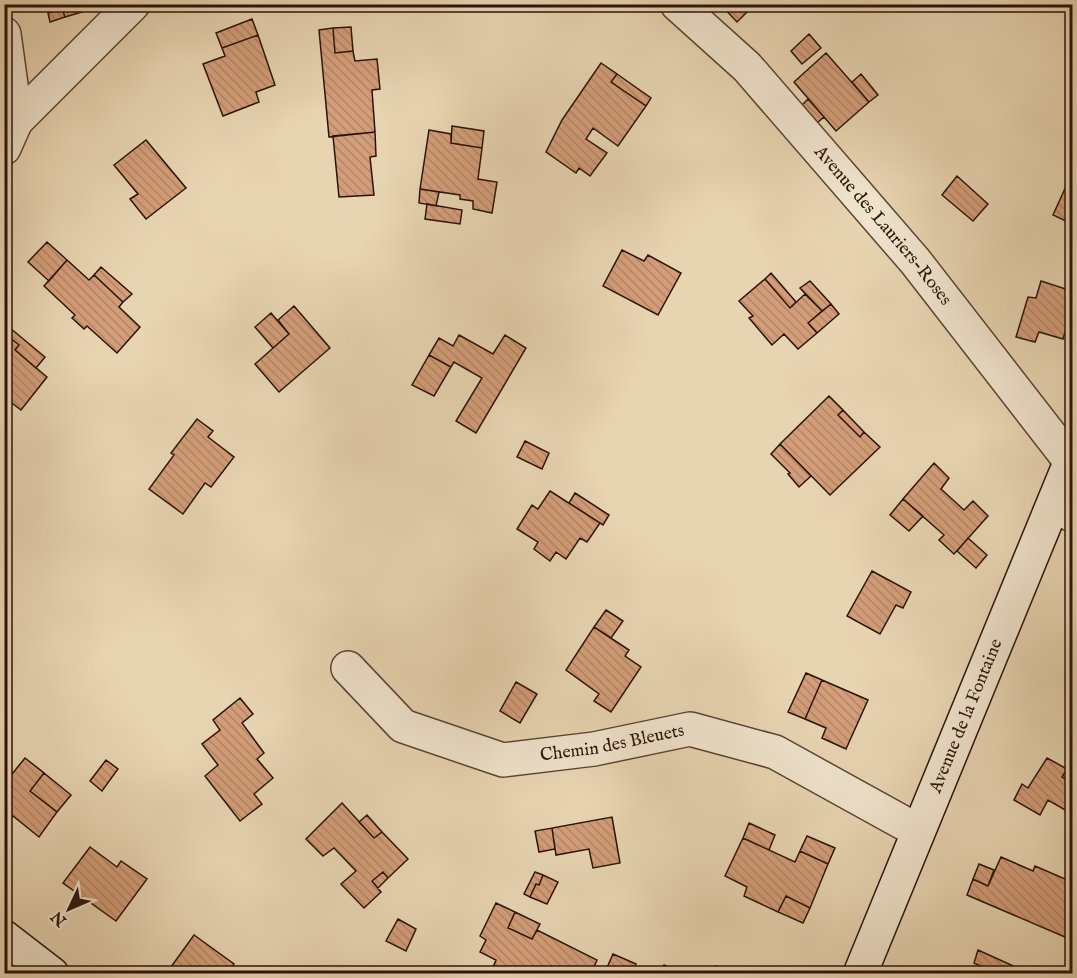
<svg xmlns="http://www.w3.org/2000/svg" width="1077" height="978" font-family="'IM FELL English',serif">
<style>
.building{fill:url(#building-back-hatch);stroke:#2c130a;stroke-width:1.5}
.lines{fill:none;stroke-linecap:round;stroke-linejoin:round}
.street-casing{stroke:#5b4334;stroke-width:36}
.secondary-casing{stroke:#2c130a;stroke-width:36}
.street{stroke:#efe3cc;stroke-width:33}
.secondary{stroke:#efe3cc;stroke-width:33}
.labels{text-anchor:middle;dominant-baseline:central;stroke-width:4.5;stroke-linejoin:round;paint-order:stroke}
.street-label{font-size:18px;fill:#2c130a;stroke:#efe3cc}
</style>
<defs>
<pattern id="building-back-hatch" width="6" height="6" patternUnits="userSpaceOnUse" patternTransform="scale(1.5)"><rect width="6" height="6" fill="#d29d78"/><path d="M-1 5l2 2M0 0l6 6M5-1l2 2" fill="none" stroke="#b48666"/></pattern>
</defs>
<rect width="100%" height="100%" fill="#e7d4b1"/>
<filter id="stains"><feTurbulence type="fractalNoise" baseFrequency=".00333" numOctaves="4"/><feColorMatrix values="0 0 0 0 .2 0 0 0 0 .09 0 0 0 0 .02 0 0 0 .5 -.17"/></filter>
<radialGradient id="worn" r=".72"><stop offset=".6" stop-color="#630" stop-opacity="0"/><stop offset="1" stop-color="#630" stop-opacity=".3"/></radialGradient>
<path class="building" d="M46,4h55l1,2 -37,11 -3,-8 -14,4z
M720,4h35l-18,18z
M826,4h79l-1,4 -78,1z
M62,9l3,8 -15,5 -2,-9z
M252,19l6,16 -36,13 -6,-15z
M351,27l2,24 -18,2 -2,-25z
M333,28l2,25 18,-2 2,10 22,-2 3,30 -8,1 3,42 -46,5 -10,-107z
M809,34l12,14 -19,16 -11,-13z
M258,35l17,50 -19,7 3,10 -36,14 -20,-52 22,-8 -3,-8z
M826,53l43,49 -33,29 -42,-49z
M601,63l16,11 -6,8 35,24 -28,40 -25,-18 -7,11 21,14 -17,23 -11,-8 -3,5 -30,-21 16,-32z
M617,74l34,24 -5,8 -35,-24z
M861,74l17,21 -9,7 -17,-20z
M808,99l16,18 -7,6 -15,-18z
M452,126l32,5 -2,17 -31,-5z
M429,130l22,4v9l31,5 -4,31 19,3 -5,31 -19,-4v-8l-13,-2v-4l-40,-6z
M375,132l1,24 -6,1 4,38 -35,2 -6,-61z
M146,140l40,48 -40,31 -16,-20 8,-5 -24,-29z
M957,176l31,28 -15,17 -31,-26z
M1068,182l4,2v40l-19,-9z
M420,189l19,3 -3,14 -17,-3z
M427,204l35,6 -2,14 -35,-5z
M47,242l20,18 -18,21 -21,-19z
M622,250l22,11 4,-6 33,18 -23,42 -55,-29z
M67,260l22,20 5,-5 29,27 -4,5 21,20 -23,26 -30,-27 -3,3 -12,-11 3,-3 -31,-29z
M101,267l31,27 -9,8 -29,-27z
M771,273l25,29 -6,6 -25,-29z
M765,279l25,29 15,-14 17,17 -14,12 9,10 -19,16 -14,-15 -12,11 -23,-27 4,-2 -14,-15z
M810,281l21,23 -9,7 -22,-23z
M1041,281l31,10v18l-9,30 -24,-7 -4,10 -19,-5 12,-40 8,1z
M831,304l8,10 -22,19 -9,-10z
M294,306l36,42 -51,44 -24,-28 34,-30 -11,-14z
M271,313l18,21 -16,14 -18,-21z
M4,323l41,34 -9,11 -21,-18 4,-5 -15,-12z
M4,333l15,12 -4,5 32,27 -26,33 -17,-13z
M459,335l34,19 12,-19 21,13 -50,85 -20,-12 26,-43 -28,-16 -3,5 -22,-12 10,-17 14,8z
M429,355l22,12 -17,29 -22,-11z
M829,396l14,14 -5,5 22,22 4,-5 16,15 -50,48 -50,-51z
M843,410l21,22 -4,5 -22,-22z
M197,419l16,12 -5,6 26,20 -23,30 -6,-4 -22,31 -34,-25 25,-34 -3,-2z
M525,441l24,12 -7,16 -25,-12z
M780,444l31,32 -12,11 -11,-13 2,-1 -19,-19z
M934,463l15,15 -8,11 23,21 9,-9 15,15 -34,38 -15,-14 5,-5 -41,-36z
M550,491l50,32 -13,19 -7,-4 -14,21 -10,-7 -6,9 -16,-12 4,-7 -21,-13 15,-24 6,4z
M575,493l34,22 -6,10 -34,-22z
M903,499l20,17 -14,15 -19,-16z
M968,538l19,17 -11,13 -19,-17z
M872,571l39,21 -8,16 -7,-3 -16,29 -33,-18z
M606,610l17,11 -12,17 -17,-11z
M594,627l35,23 -4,6 16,11 -30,45 -17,-11 5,-7 -33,-24z
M806,673l16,7 -17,39 -17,-7z
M822,680l46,20 -22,49 -24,-11 4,-10 -21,-9z
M516,682l21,12 -17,29 -20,-12z
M240,698l13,16 -11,9 22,30 -7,6 16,19 -19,16 8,10 -22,17 -35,-45 13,-11 -16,-21 18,-14 -7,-10z
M25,758l19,15 -14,18 27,21 -18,25 -26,-21 -9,10v-42z
M1047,758l20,11 -5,8 10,6v31l-24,-14 -8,15 -26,-15 8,-16 6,4z
M106,760l12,9 -16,22 -12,-10z
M1067,769l5,3v11l-10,-6z
M44,773l27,22 -14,17 -27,-21z
M342,803l32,35 8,-6 26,27 -20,19 -5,-6 -11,9 9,11 -17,16 -23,-24 15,-13 -22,-23 -11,8 -17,-17z
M367,815l15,17 -8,6 -15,-16z
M612,817l8,46 -27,5 -4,-19 -33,6 -4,-27z
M749,823l26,12 -6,15 -26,-12z
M552,828l3,21 -16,3 -4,-21z
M807,836l28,12 -7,16 -28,-13z
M743,838l52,24 5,-11 28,13 -18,44 -24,-12 -8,16 -34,-16 3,-9 -22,-11z
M90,847l27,20 4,-6 26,18 -31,42 -53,-38z
M1001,857l32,14 2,-5 37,16v58l-105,-45 6,-16 15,7z
M979,864l15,6 -6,16 -15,-7z
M383,872l5,6 -10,10 -6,-7z
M535,872l8,3 -4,10 -3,-1 -6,13 -6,-3z
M543,875l15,7 -11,22 -17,-7 6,-13 3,1z
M786,896l24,12 -7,15 -25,-11z
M496,903l19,9 -7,16 24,11 5,-9 60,30 -6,14h-97l-3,-2 5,-12 -16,-8 6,-12 -6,-4z
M515,912l25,12 -8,15 -24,-11z
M398,919l18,10 -10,22 -20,-10z
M194,935l40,29 -6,10h-49l-8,-7z
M978,950l53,24h-37v-2l-20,-9z
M613,954l23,10 -4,10h-20l-6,-4z
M664,965l18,8v1h-22z
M716,966l17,8h-21z"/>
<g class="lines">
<g class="street-casing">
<g id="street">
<path id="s1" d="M677,4l70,63 168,194 156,201"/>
<path d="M4,34l12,87 -12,27"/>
<path d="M16,121l117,-117"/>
<path d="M1054,503l18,12"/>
<path id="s2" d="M348,668l55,58 100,34 91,-11 96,-20 85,23 143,79"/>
</g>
</g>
<g class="secondary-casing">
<g id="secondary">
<path d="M4,937l48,37"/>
<path id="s3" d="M860,974l212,-516"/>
</g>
</g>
<use href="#street" class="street"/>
<use href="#secondary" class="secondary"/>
</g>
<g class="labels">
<g class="street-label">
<text stroke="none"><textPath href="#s1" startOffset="303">Avenue des Lauriers-Roses</textPath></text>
<text stroke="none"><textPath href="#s3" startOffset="279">Avenue de la Fontaine</textPath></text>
<text stroke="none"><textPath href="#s2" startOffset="296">Chemin des Bleuets</textPath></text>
</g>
</g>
<rect width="1077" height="978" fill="none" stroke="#e7d4b1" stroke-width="24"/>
<rect x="6" y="6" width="1065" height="966" fill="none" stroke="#2c130a" stroke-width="3"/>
<rect x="12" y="12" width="1053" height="954" fill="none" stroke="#2c130a" stroke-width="1.5"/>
<g transform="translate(69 909) rotate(226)" stroke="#efe3cc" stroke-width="4.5" paint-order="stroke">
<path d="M0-4.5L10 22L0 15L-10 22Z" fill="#2c130a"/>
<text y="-9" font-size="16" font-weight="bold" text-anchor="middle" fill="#2c130a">N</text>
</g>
<rect width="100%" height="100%" filter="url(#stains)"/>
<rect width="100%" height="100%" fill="url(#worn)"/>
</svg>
